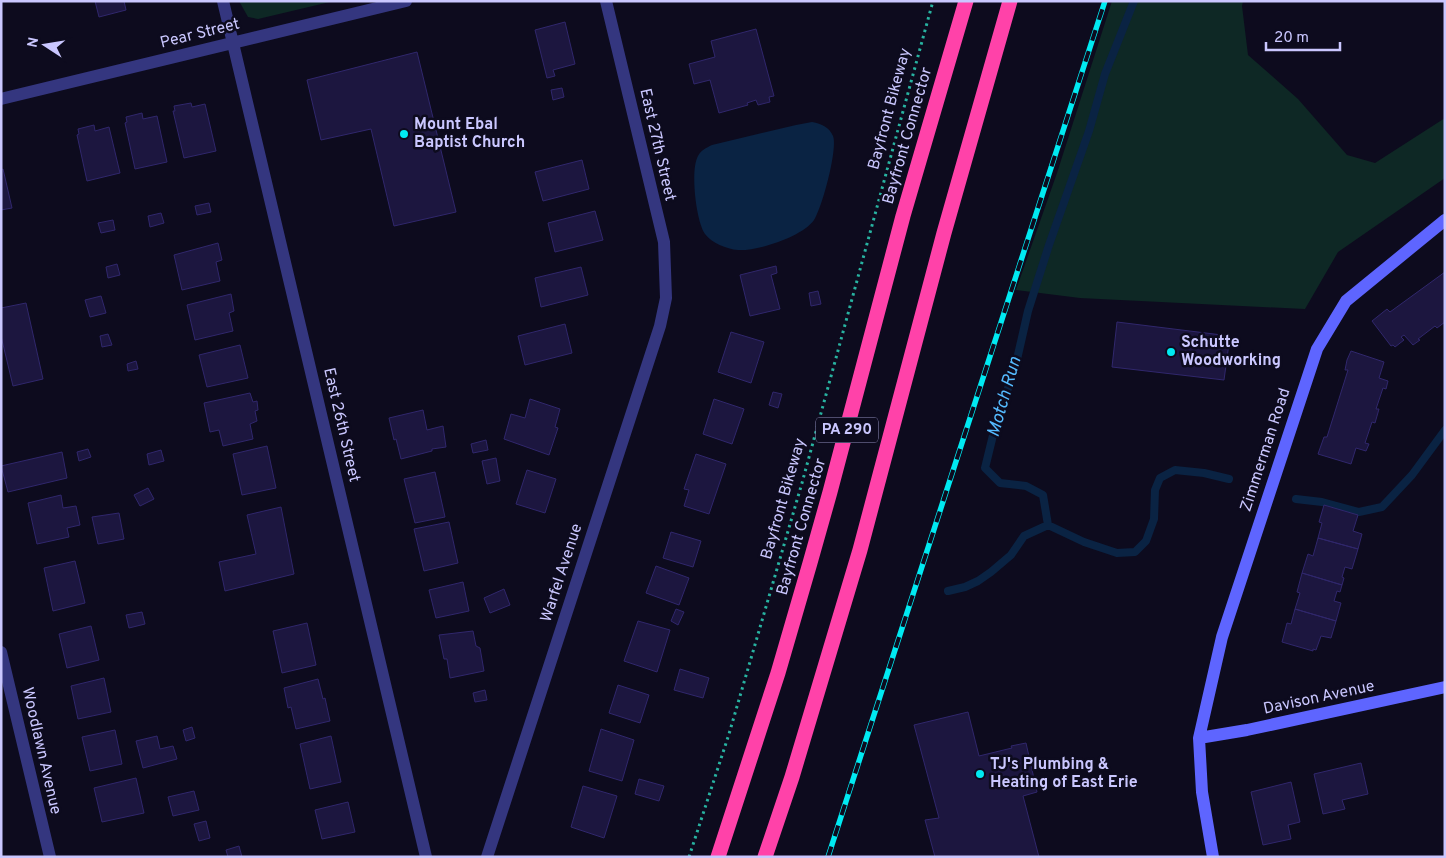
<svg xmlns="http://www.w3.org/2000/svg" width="1446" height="858" font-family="Overpass,sans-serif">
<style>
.green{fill:#0e2825}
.water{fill:#0a2343}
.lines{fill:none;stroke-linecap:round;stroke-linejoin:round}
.stream{stroke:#0a2343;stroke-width:8}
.building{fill:#1c163f;stroke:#30276c}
.path{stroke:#28b3a1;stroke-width:3;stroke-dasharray:2.5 4;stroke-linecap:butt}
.street{stroke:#34367f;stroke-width:12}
.secondary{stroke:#5e65ff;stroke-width:12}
.highway{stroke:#ff42a9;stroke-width:15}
.rail-casing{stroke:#00eaf2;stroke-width:5.5}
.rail{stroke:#0d0b1e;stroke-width:4;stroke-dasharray:11;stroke-linecap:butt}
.poi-dot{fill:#00eaf2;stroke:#0d0b1e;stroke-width:2}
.labels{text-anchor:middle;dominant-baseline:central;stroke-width:5;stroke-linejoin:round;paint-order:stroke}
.shield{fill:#0d0b1e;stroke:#918fbc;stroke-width:1}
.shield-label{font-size:15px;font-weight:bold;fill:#cac7ff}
.street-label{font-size:16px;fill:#cac7ff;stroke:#0d0b1e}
.poi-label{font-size:16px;font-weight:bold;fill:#cac7ff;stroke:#0d0b1e;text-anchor:start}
.water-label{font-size:18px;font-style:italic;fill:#5bf;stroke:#0d0b1e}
</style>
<rect width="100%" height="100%" fill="#0d0b1e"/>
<path class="green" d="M239,1h95l-76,18 -10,-2z
M1112,1h131l-1,5 6,49 50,44 49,56 28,8 70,-45v60l-107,74 -33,57 -225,-11 -64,-8 41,-117z"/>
<path class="water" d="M812,122c10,2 17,5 21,14 5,13 -11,72 -19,84 -12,17 -56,31 -76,30 -12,-1 -26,-7 -33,-16 -9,-13 -15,-64 -7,-78 3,-6 8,-8 14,-11l84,-20z"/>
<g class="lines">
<path class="stream" d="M1296,499l26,3 37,10 23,-5 30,-32 33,-45
M1048,525l-5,-30 -17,-9 -26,-3 -15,-15 11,-45 19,-55 13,-57 21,-66 40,-114 16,-57 29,-73
M1048,525l36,17 33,11 18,-1 11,-11 8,-22 1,-29 5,-12 15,-8 29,3 25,6
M948,591l17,-4 13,-6 13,-9 20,-17 13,-19 24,-11"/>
</g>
<path class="building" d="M95,1h29l2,9 -27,7z
M565,22l10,42 -22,6 2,6 -8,2 -12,-48z
M756,29l18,67 -5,1 1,5 -12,3 -2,-5 -9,3 1,2 -29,8 -9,-33 -16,4 -5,-20 26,-7 -4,-16z
M417,52l39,160 -62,14 -23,-97 -50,11 -14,-60z
M562,88l2,9 -11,3 -2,-10z
M191,103l1,4 13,-3 11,47 -32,7 -11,-47h2l-1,-5z
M142,113l1,6 14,-3 10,46 -32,7 -10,-46 2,-1 -1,-5z
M94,125l1,6 14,-4 11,46 -33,8 -10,-46 2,-1 -1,-5z
M582,160l7,29 -46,12 -8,-29z
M3,169l9,39 -11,2v-40z
M209,203l2,9 -14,3 -2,-9z
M595,211l8,29 -48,12 -7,-29z
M161,213l3,10 -14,4 -2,-11z
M113,220l2,10 -14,3 -3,-10z
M218,243l4,17 -6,2 4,19 -38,9 -8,-35z
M117,264l3,11 -12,3 -2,-11z
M776,266l1,7 -6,2 9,34 -30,7 -10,-41z
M581,267l7,28 -47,12 -6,-29z
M1445,272v50l-8,6 -2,-2 -17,13 2,1 -7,5 -9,-10 -3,2 3,3 -9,7 -2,-2 -2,1 -19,-25 15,-12 3,3z
M818,291l3,13 -10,2 -2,-13z
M231,294l3,17 -5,2 4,18 -38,9 -8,-35z
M101,296l5,17 -16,4 -5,-17z
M26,303l17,76 -30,7 -12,-50v-28z
M1117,322l113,14 -6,44 -112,-13z
M565,324l7,29 -47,12 -7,-29z
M731,332l33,10 -13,41 -33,-11z
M108,334l4,11 -10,2 -2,-11z
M240,345l8,33 -41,9 -8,-32z
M1351,351l33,11 -5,16 9,3 -2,8 -3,-1 -7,21h3l-4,14 -3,-1 -7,21 4,1 -3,7 -10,-3 -5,16 -33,-10 6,-17h3l21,-67h-3l2,-10z
M136,361l2,8 -10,2 -1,-7z
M773,392l9,2 -4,14 -9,-3z
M250,393l3,9 4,-1 1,9 -3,1 2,10 -7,3 3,15 -30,7 -4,-16 -9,2 -6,-29z
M530,399l30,10 -5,18 3,1 -9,27 -45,-16 7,-25 14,4z
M714,399l30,10 -12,35 -29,-10z
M423,410l4,20 16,-4 3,21 -14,2v2l-31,8 -5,-20 -2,1 -5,-22z
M486,440l2,10 -15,3 -2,-9z
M267,446l9,42 -34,7 -9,-41z
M88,449l3,8 -12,4 -2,-9z
M161,450l3,11 -15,4 -2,-11z
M62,452l5,26 -59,14 -7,-26z
M696,454l30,10 -17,50 -25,-8 5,-16 -5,-1z
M496,458l4,23 -13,3 -5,-23z
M527,470l29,9 -11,34 -29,-9z
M435,472l10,45 -30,6 -11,-44z
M148,488l6,11 -14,7 -6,-11z
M61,495l2,13 13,-2 4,19 -13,3 2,9 -32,7 -9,-41z
M1324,505l34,10 -5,16 9,3 -4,15 -40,-11 4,-15 -3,-1z
M281,507l13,67 -69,17 -6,-29 37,-8 -9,-39z
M119,513l5,26 -26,5 -6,-27z
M449,522l9,41 -34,8 -10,-42z
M671,532l30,9 -8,26 -30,-9z
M1318,538l40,11 -6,20 -7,-2 -3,10 2,1 -2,7 -40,-12 6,-19 5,2z
M75,561l10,42 -32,8 -9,-43z
M656,566l33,12 -10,27 -33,-12z
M1302,573l40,12 -2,7 -3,-1 -3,10 7,2 -5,18 -41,-12 5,-16 -3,-1z
M463,582l6,29 -33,7 -7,-28z
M504,589l6,16 -20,8 -6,-15z
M676,609l8,3 -6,13 -7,-4z
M1295,609l41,12 -5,17 -10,-2 -5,14 -3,-1v2l-31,-9 5,-19 4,1z
M142,612l3,12 -16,4 -3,-13z
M638,621l32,9 -13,42 -33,-11z
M307,623l9,42 -34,8 -9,-42z
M91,626l8,34 -32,8 -8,-34z
M473,631l3,15 4,2 4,23 -34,7 -3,-19h-3l-5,-24z
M680,669l29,9 -6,20 -29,-8z
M104,678l7,34 -33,7 -7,-33z
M318,679l5,20 2,-1 5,23 -34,8 -5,-22 -3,1 -4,-20z
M618,685l31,10 -9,28 -31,-10z
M485,690l2,10 -12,2 -2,-9z
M968,712l11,44 33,-8 -1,-2 15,-3 11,49 -14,4 16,61h-104l-10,-37 14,-2 -25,-93z
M192,727l3,11 -9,3 -3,-11z
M601,729l33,11 -12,41 -33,-10z
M115,730l7,34 -32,7 -8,-34z
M157,736l3,13 13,-3 4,13 -34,9 -7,-27z
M331,736l10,46 -31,7 -10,-45z
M1361,763l7,31 -26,6 3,9 -22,5 -9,-40z
M136,778l8,35 -42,9 -8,-34z
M639,779l25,7 -5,15 -24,-7z
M1291,782l9,40 -12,3 3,14 -28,6 -12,-53z
M583,786l34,10 -13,42 -33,-11z
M194,791l5,19 -26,6 -5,-19z
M348,802l7,30 -33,7 -7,-29z
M206,821l4,17 -11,3 -5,-17z
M239,846l3,11h-14l-2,-7z"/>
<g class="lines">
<path class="path" d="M689,857l40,-123 73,-251 131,-482"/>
<path class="street" d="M223,1l203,856
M1,99l405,-98
M1,652l49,205
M487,857l173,-531 6,-28 -2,-56 -58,-241"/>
<path class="secondary" d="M1199,738l48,-8 198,-43
M1213,857l-11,-65 -3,-54 23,-101 95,-288 29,-48 99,-81"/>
<path class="highway" d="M718,857l60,-184 32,-110 20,-71 73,-276 63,-215
M765,857l27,-80 68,-227 84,-317 66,-232"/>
<g class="rail-casing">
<path id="rail" d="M828,857l277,-856"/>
</g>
<use href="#rail" class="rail"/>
</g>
<g class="poi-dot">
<circle cx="404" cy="134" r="5"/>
<circle cx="1171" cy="352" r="5"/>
<circle cx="980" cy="774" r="5"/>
</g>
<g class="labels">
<rect class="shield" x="816" y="417.5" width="62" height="25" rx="4"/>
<g class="shield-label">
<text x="847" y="430">PA 290</text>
</g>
<g class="street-label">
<text transform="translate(200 34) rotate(-14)">Pear Street</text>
<text transform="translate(890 109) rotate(-75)">Bayfront Bikeway</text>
<text transform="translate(908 136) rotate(-74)">Bayfront Connector</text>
<text transform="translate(657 145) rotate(77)">East 27th Street</text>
<text transform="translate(341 425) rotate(77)">East 26th Street</text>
<text transform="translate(1266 450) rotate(-72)">Zimmerman Road</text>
<text transform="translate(784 499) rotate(-74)">Bayfront Bikeway</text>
<text transform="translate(802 527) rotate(-74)">Bayfront Connector</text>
<text transform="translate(562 573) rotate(-72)">Warfel Avenue</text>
<text transform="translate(1319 698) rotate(-12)">Davison Avenue</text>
<text transform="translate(41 751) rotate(77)">Woodlawn Avenue</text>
</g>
<g class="poi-label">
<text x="414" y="125">Mount Ebal<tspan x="414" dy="18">Baptist Church</tspan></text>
<text x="1181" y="343">Schutte<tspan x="1181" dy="18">Woodworking</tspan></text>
<text x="990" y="765">TJ's Plumbing &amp;<tspan x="990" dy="18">Heating of East Erie</tspan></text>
</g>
<g class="water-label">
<text transform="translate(1005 397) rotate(-74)">Motch Run</text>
</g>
</g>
<rect width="1446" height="858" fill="none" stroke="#cac7ff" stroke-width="5"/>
<g transform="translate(45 45) rotate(282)" stroke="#0d0b1e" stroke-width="4" paint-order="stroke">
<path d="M0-4L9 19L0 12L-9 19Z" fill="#cac7ff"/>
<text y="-8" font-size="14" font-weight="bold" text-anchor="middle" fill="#cac7ff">N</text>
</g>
<path d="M1266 42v8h74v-8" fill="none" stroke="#cac7ff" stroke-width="2.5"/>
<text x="1274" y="42" font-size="15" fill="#cac7ff" stroke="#0d0b1e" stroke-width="4" paint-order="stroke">20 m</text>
</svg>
